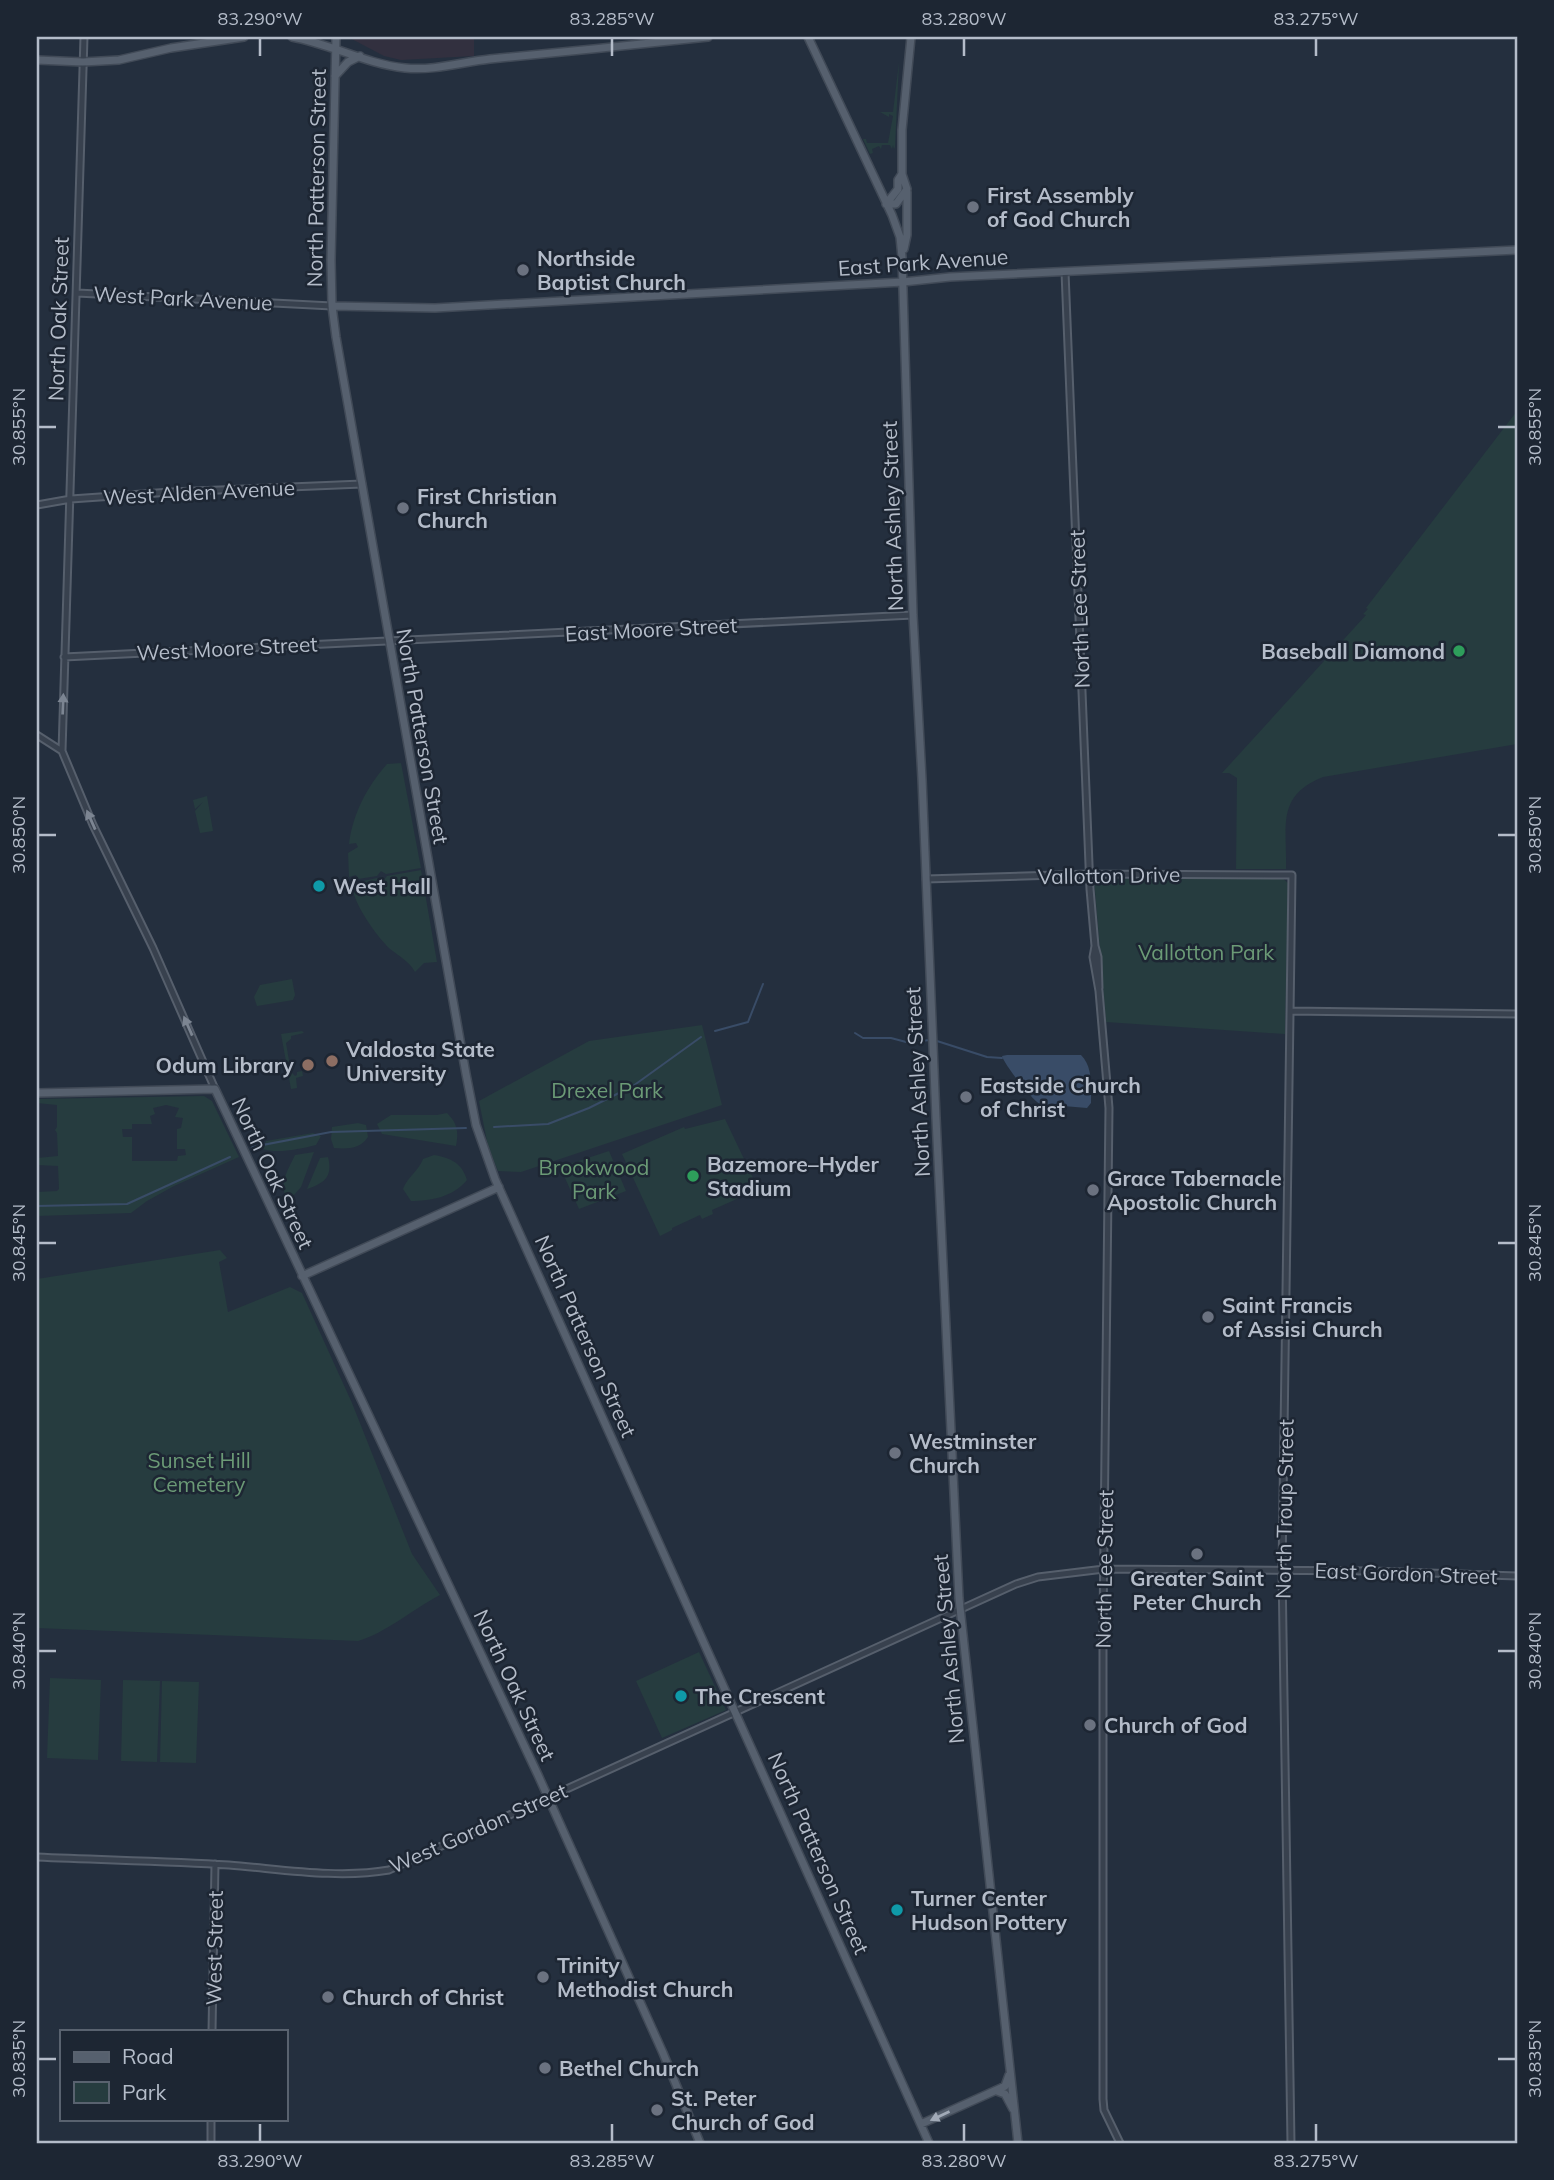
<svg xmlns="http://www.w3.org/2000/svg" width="1554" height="2180" font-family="Mulish,sans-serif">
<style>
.medical{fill:#32303f}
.green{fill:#263c3f;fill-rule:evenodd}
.water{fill:#394c67}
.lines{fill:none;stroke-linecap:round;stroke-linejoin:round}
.stream{stroke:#394c67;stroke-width:2}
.minor-casing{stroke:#565f6c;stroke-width:9}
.major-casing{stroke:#414a57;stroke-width:10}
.minor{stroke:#38414e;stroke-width:5}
.major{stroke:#56606e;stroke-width:7}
.oneway{fill:#7c8592}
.oneway2{fill:#a1aab7}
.ticks{fill:none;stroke:#b4bcc9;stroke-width:2.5}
.worship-dot{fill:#6b7280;stroke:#1d2633;stroke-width:2.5}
.leisure-dot{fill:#2e9e5b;stroke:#1d2633;stroke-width:2.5}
.culture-dot{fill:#0f9aa8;stroke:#1d2633;stroke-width:2.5}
.education-dot{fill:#8d6e63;stroke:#1d2633;stroke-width:2.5}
.labels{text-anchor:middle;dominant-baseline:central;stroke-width:5;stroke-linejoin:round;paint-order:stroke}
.street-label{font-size:21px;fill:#b4bcc9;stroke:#1d2633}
.poi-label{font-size:21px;font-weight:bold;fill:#b4bcc9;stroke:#1d2633;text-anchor:start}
.park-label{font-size:21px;fill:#6b9a76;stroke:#1d2633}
.neatline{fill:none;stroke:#b4bcc9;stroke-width:2.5}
.ticks-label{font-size:18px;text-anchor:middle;fill:#b4bcc9}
</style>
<rect width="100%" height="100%" fill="#242f3e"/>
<path class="medical" d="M348,37h126v19l-73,4 -17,-4z"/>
<path class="green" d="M899,62l-4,85 -1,2 -1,-4 -1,4 -2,-4h-8l-1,4 -2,-3 -7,3 1,4 -3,1 -7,-15h3l1,4h21l5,-27 -4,-2v3l-9,-5h13z
M1517,411v333l-194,33c-47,19 -36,48 -37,92h-50l1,-91 -8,-5h-7l144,-158 -3,-1 5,-5 -2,-1z
M401,763l20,105 -35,6 -5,-3 -4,5 -19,3 -2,-4 -7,2 -1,-24 10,-6 -2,-4 -7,1c4,-31 18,-57 38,-80z
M207,796l6,35 -13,2 -5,-22 8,-9 -8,7 -2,-9z
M421,870l16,92 -13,1 -9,9c-5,-10 -16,-16 -25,-23 -16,-16 -33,-41 -39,-63h6l2,-4 18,-4 6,3 4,-5z
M1281,877l7,6 -3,151 -179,-12 -12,-143z
M292,979l3,16 -2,5 -36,6 -3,-9 6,-12z
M702,1025l20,80 -201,67 -23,-1 -10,-25 -9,-45 110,-60z
M302,1031l2,2 -13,3v3l-5,4 5,29 4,4 2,-1v-3l5,-1 1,5 -7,2 1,10 -6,1 -10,-55z
M204,1096l8,5 27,56 -65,29 -27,15 -16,12 -94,3v-24l20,-1 2,-2 -1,-23 -21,-1v-7l21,-2 -1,-23 -2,-3 2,-3v-22l-20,-2v-4zM166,1105l13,3 -4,9 8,1 -2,10 -4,1v20h8l1,6 -8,1 -1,5h-45v-24h-9l-1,-8h10v-5h20l-2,-8 5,-2 -2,-6z
M447,1113c10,10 12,18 9,33l-74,-12 -5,-10 14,-9h46z
M725,1119l30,63 -7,3 -2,10 -34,15 1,4 -11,5 -2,-4 -28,13v2l-12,6 -38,-82 62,-27 1,2z
M358,1123l8,2 2,12c-8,12 -20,12 -34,11l-3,-9 1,-12z
M313,1133l8,3 -5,9c-16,4 -39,9 -53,4l3,-8z
M609,1151l17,40 -47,18 -19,-42z
M314,1152l-13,35 -7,8h-9c-5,-14 4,-27 10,-40z
M434,1155c17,3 28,8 33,25 -14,17 -36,21 -56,21l-8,-12c5,-13 15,-17 20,-30z
M328,1157c5,19 -3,26 -21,32l13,-31z
M220,1250l7,8 -8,4 9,50 62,-25 12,6 50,110 60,151 28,41c-27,14 -54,38 -82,46l-321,-13v-349z
M699,1652l27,58 -64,28 -26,-57z
M50,1678l51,2 -3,80 -51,-2z
M123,1680l37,1 -3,81 -36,-1z
M162,1681l37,1 -3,81 -36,-1z"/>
<path class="water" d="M1007,1055h74c12,12 10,31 10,48l-4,5 -47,-4c-8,-4 -36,-40 -38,-48z"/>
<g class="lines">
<path class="stream" d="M715,1031l33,-9 15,-38
M855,1033l8,5h28l15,4 25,-2
M937,1041l50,16 15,1
M494,1127l54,-3 41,-16 44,-22 68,-49
M252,1147l79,-15 135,-4
M37,1206l90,-2 103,-47"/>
<g class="minor-casing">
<path id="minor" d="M84,37l-22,714 31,74 60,123 62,141
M1065,272l25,617 5,57 3,11 1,31
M77,293l255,13
M37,505l34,-6 100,-7 191,-8
M64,657l849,-42
M37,735l25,16
M926,879l164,-5 202,1 -10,695 9,573
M1095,946l-2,11 6,34 10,117 -6,516v475l1,11 16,33
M1290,1011l227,3
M37,1857c64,3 128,4 192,8 52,4 109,14 160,5l627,-286 22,-7 66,-8 268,2 145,5
M212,2031l3,-167
M211,2119v24"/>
</g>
<g class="major-casing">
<path id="major" d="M292,37c39,7 74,27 113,31 29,3 57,-6 85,-9 73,-7 145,-14 218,-22
M336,37l-5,223 1,46 4,31 130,737 10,51 19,54 434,964
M808,37l84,178 8,22 2,20 11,358 9,164 14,339 23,480 59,545
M37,60l46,2 36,-2 52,-12 73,-11
M335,76l13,-14 12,-6
M886,204h10l11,-15 -5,-15v-44l9,-93
M886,204l12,-15v-9l4,-6
M904,249l3,-14v-43
M332,306l103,2 468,-26 47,-5 567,-27
M37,1093l178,-4 323,686 125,278 37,90
M302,1276l197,-89
M997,2091l8,3 8,15
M921,2124l80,-36 4,-2 4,-11"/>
</g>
<use href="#minor" class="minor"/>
<use href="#major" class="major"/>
</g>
<defs><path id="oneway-solid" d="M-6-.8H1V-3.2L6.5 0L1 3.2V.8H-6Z" transform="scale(1.75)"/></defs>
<g class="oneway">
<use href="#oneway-solid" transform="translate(63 704) rotate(-88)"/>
<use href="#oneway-solid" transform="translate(91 820) rotate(-114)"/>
<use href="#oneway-solid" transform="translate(188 1026) rotate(-114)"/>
</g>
<use class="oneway2" href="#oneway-solid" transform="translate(940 2116) rotate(155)"/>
<path class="ticks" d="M260,38v18M612,38v18M964,38v18M1316,38v18M38,427h18M1498,427h18M38,835h18M1498,835h18M38,1243h18M1498,1243h18M38,1651h18M1498,1651h18M38,2059h18M1498,2059h18M260,2124v18M612,2124v18M964,2124v18M1316,2124v18"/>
<g class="worship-dot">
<circle cx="973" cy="207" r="7"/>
<circle cx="523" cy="270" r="7"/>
<circle cx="403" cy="508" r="7"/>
<circle cx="966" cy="1097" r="7"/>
<circle cx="1093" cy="1190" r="7"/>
<circle cx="1208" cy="1317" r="7"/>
<circle cx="895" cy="1453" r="7"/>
<circle cx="1197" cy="1554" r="7"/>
<circle cx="1090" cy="1725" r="7"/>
<circle cx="543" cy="1977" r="7"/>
<circle cx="328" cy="1997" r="7"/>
<circle cx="545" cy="2068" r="7"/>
<circle cx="657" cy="2110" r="7"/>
</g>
<g class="leisure-dot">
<circle cx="1459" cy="651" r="7"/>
<circle cx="693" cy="1176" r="7"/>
</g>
<g class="culture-dot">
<circle cx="319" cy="886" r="7"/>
<circle cx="681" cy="1696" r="7"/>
<circle cx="897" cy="1910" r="7"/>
</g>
<g class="education-dot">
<circle cx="332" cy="1061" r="7"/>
<circle cx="308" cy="1065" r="7"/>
</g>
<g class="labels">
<g class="street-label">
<text transform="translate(316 178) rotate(-89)">North Patterson Street</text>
<text transform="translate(923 262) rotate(-4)">East Park Avenue</text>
<text transform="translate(183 298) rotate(3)">West Park Avenue</text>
<text transform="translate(58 319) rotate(-88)">North Oak Street</text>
<text transform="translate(199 492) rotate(-3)">West Alden Avenue</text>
<text transform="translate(892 516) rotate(-92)">North Ashley Street</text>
<text transform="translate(1079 609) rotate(-92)">North Lee Street</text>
<text transform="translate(651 629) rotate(-3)">East Moore Street</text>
<text transform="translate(227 648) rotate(-3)">West Moore Street</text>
<text transform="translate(423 736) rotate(80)">North Patterson Street</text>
<text transform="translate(1109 875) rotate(-1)">Vallotton Drive</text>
<text transform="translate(917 1082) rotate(-93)">North Ashley Street</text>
<text transform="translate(273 1173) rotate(65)">North Oak Street</text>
<text transform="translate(586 1336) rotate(66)">North Patterson Street</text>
<text transform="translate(1284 1509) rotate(-89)">North Troup Street</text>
<text transform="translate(1104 1569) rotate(-89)">North Lee Street</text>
<text transform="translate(1406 1573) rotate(2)">East Gordon Street</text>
<text transform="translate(948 1649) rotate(-95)">North Ashley Street</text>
<text transform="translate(515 1685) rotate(65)">North Oak Street</text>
<text transform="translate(478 1828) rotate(-24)">West Gordon Street</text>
<text transform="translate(819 1853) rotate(66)">North Patterson Street</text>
<text transform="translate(214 1948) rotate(-89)">West Street</text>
</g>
<g class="poi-label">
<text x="987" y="195">First Assembly<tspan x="987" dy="24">of God Church</tspan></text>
<text x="537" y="258">Northside<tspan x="537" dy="24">Baptist Church</tspan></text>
<text x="417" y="496">First Christian<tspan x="417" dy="24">Church</tspan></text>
<text x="1445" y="651" text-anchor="end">Baseball Diamond</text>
<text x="333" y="886">West Hall</text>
<text x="346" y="1049">Valdosta State<tspan x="346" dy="24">University</tspan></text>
<text x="294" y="1065" text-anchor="end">Odum Library</text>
<text x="980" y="1085">Eastside Church<tspan x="980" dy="24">of Christ</tspan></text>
<text x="707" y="1164">Bazemore–Hyder<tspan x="707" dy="24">Stadium</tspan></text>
<text x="1107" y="1178">Grace Tabernacle<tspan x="1107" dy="24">Apostolic Church</tspan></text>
<text x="1222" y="1305">Saint Francis<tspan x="1222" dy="24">of Assisi Church</tspan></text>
<text x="909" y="1441">Westminster<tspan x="909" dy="24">Church</tspan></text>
<text x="1197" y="1578" text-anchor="middle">Greater Saint<tspan x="1197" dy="24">Peter Church</tspan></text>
<text x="695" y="1696">The Crescent</text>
<text x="1104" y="1725">Church of God</text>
<text x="911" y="1898">Turner Center<tspan x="911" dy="24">Hudson Pottery</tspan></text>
<text x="557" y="1965">Trinity<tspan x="557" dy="24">Methodist Church</tspan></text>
<text x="342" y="1997">Church of Christ</text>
<text x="559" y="2068">Bethel Church</text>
<text x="671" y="2098">St. Peter<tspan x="671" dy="24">Church of God</tspan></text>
</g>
<g class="park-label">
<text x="1206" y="952">Vallotton Park</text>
<text x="607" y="1090">Drexel Park</text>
<text x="594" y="1167">Brookwood<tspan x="594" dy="24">Park</tspan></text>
<text x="199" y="1460">Sunset Hill<tspan x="199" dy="24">Cemetery</tspan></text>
</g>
</g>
<rect width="1554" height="2180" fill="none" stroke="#1d2633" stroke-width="77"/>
<rect x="60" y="2030" width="228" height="91" fill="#1d2633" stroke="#59626f" stroke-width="2"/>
<rect x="74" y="2052" width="35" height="10" fill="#56606e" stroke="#59626f" stroke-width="2"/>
<text x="122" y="2064" font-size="21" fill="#b4bcc9">Road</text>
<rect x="74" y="2082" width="35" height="21" fill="#263c3f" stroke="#59626f" stroke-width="2"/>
<text x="122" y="2100" font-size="21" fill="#b4bcc9">Park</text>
<rect x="38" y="38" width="1478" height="2104" class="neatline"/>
<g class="ticks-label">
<text x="260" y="25">83.290°W</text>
<text x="612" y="25">83.285°W</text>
<text x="964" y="25">83.280°W</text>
<text x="1316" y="25">83.275°W</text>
<text transform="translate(19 427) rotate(-90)" y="6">30.855°N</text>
<text transform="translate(1535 427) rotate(-90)" y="6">30.855°N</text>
<text transform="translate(19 835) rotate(-90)" y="6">30.850°N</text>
<text transform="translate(1535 835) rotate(-90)" y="6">30.850°N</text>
<text transform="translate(19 1243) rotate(-90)" y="6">30.845°N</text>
<text transform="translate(1535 1243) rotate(-90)" y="6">30.845°N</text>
<text transform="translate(19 1651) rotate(-90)" y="6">30.840°N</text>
<text transform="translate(1535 1651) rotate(-90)" y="6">30.840°N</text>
<text transform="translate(19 2059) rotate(-90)" y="6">30.835°N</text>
<text transform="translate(1535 2059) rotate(-90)" y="6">30.835°N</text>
<text x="260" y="2167">83.290°W</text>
<text x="612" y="2167">83.285°W</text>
<text x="964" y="2167">83.280°W</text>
<text x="1316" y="2167">83.275°W</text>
</g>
</svg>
